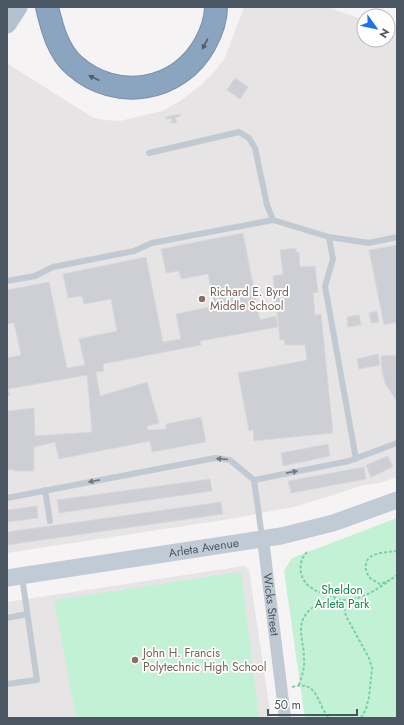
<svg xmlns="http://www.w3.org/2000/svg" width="404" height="725" font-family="Jost,sans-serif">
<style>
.education{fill:#e6e4e5}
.green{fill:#c3f1d5}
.building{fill:#cdcfd5;stroke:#d7d9de}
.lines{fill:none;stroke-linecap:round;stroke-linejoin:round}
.highway-casing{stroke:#7690ad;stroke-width:24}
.path{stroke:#7ad0a6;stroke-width:2;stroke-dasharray:3 2;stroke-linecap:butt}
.lane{stroke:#c1cad2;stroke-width:6}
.street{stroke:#c1cad2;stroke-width:12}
.secondary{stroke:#c1cbd6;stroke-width:17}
.primary{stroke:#b3c2d1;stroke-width:19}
.highway{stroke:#8ba5c1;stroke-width:22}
.oneway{fill:#505e6b}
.oneway2{fill:#6e7983}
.education-dot{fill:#8d6e63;stroke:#fff;stroke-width:1.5}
.labels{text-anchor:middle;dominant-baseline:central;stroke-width:3.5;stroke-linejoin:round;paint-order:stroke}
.education-label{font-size:12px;fill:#785e54;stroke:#fff;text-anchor:start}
.street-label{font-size:12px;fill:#4a5661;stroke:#fff}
.park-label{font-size:12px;fill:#17864f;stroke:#fff}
</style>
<rect width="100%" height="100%" fill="#f5f3f3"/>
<path class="education" d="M244,7h83l37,13v20h24v-12l9,3v446l-17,6 -16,2 -66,21 -68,13 -223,34v-488l1,-1 84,53 12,3 16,1 42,-10 18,-10 20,-15 15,-15 10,-13z
M244,566l5,4 22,148h-264v-116z"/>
<path class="green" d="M397,518v200h-92l-21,-147 8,-13z
M241,572l18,146h-183l-22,-118z"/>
<path class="building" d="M235,78l13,9 -8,12 -13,-9z
M180,114v2l-5,2 2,5h-6l1,-5 -6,1v-2z
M243,233l17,87 16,-4 2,11 -78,14 1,4 -98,19 1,7 -8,1 4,24 47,-14 12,41 -12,3 1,4 18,-1v-5l35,-7 5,25 -54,10 -2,-11 -91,18 -4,-17 -21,5v24h-20v-2l-7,1v-59l27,-3 1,28 57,-4 -5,-57 -79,14 2,6 -3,1v-38l14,-3 -7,-32 -7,1v-34l42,-8 18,86 18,-3 -6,-26 38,-8 -6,-32 -27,5 -2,-8 -14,2 -5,-24 83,-17 17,85 18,-3 -5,-25 38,-8 -6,-32 -27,5 -2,-8 -13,2 -5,-24z
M397,245v77l-13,3 -15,-75z
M296,248v4h3l1,15 15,-1 3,26 -5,1 2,22 6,-1 12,119 -79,8 -1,-11 -4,1 -11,-58 69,-13 -2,-15h-20l-1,-5h-4l-7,-64 10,-2 -3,-24z
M377,311l2,11 -8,1 -2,-10z
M359,315l2,10 -13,2 -1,-10z
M378,354l2,11 -21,4 -2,-10z
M397,355v47l-12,-19 -3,-13 -1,-14z
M328,444l2,12 -47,10 -2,-13z
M388,456l5,11 -22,10 -5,-12z
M364,467l2,12 -75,14 -3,-12z
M210,479l2,12 -153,22 -2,-13z
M221,502l2,12 -216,31v-13z
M37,506l1,12 -31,4v-12z"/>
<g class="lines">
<g class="highway-casing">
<path id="highway" d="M47,7c5,21 11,45 28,59 41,36 104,26 130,-22 6,-11 11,-24 11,-37"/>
</g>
<path class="path" d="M397,551c-7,1 -16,1 -23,4 -11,4 -10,17 -3,24 3,2 6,3 9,5l10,-4 7,-5
M307,552c-10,10 -8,27 3,35 7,5 15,7 23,10 3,1 6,3 9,3 17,1 35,-10 48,-20
M299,685c3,-9 6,-18 5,-27 0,-10 -3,-19 -3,-28 0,-21 20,-30 39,-30l3,4 3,12 23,42 3,10 -3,29 -3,12 -5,9
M292,687c26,-8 24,16 37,31"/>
<path class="lane" d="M149,153l90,-21 10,6 6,10 12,57 6,15 56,17 4,22 -8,27 31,173
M329,237l40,6 28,-6
M7,281l28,-5 18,-9 81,-16 18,-8 121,-23
M254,480l95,-19 48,-18
M45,490l5,31
M7,498l208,-40 15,2 24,20 8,57
M7,618l20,-4
M7,684l30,-4 -15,-103"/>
<path class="street" id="s1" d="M263,539l22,179"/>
<path class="secondary" id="s2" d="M7,578l274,-42 52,-13 64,-23"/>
<path class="primary" d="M7,24l11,-17"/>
<use href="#highway" class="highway"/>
</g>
<defs><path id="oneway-solid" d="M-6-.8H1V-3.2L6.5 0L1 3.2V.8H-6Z"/></defs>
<g class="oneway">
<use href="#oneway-solid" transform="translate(205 44) rotate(118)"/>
<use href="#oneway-solid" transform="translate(94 78) rotate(-155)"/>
</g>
<g class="oneway2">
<use href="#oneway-solid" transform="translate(222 459) rotate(-175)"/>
<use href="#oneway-solid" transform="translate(292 472) rotate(-11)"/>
<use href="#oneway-solid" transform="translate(94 481) rotate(169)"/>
</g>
<g class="education-dot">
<circle cx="202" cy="299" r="4"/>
<circle cx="135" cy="660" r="4"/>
</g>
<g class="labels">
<g class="education-label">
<text x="210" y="292">Richard E. Byrd<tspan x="210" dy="14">Middle School</tspan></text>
<text x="143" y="653">John H. Francis<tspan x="143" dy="14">Polytechnic High School</tspan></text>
</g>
<g class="street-label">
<text stroke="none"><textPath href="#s2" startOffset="199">Arleta Avenue</textPath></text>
<text stroke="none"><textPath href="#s1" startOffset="66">Wicks Street</textPath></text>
</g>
<g class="park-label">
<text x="342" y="590">Sheldon<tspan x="342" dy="14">Arleta Park</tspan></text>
</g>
</g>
<rect width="404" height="725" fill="none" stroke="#4a5661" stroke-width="16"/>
<g transform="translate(376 28) rotate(123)"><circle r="19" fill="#ffffff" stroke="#b7bbc0"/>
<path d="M0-3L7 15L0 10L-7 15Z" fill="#1a73e8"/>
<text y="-6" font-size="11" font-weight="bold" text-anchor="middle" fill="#4a5661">N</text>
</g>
<path d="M268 709v6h89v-6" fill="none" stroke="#4a5661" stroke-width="2"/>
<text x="274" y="709" font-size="12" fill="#4a5661" stroke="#ffffff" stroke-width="3" paint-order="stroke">50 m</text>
</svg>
